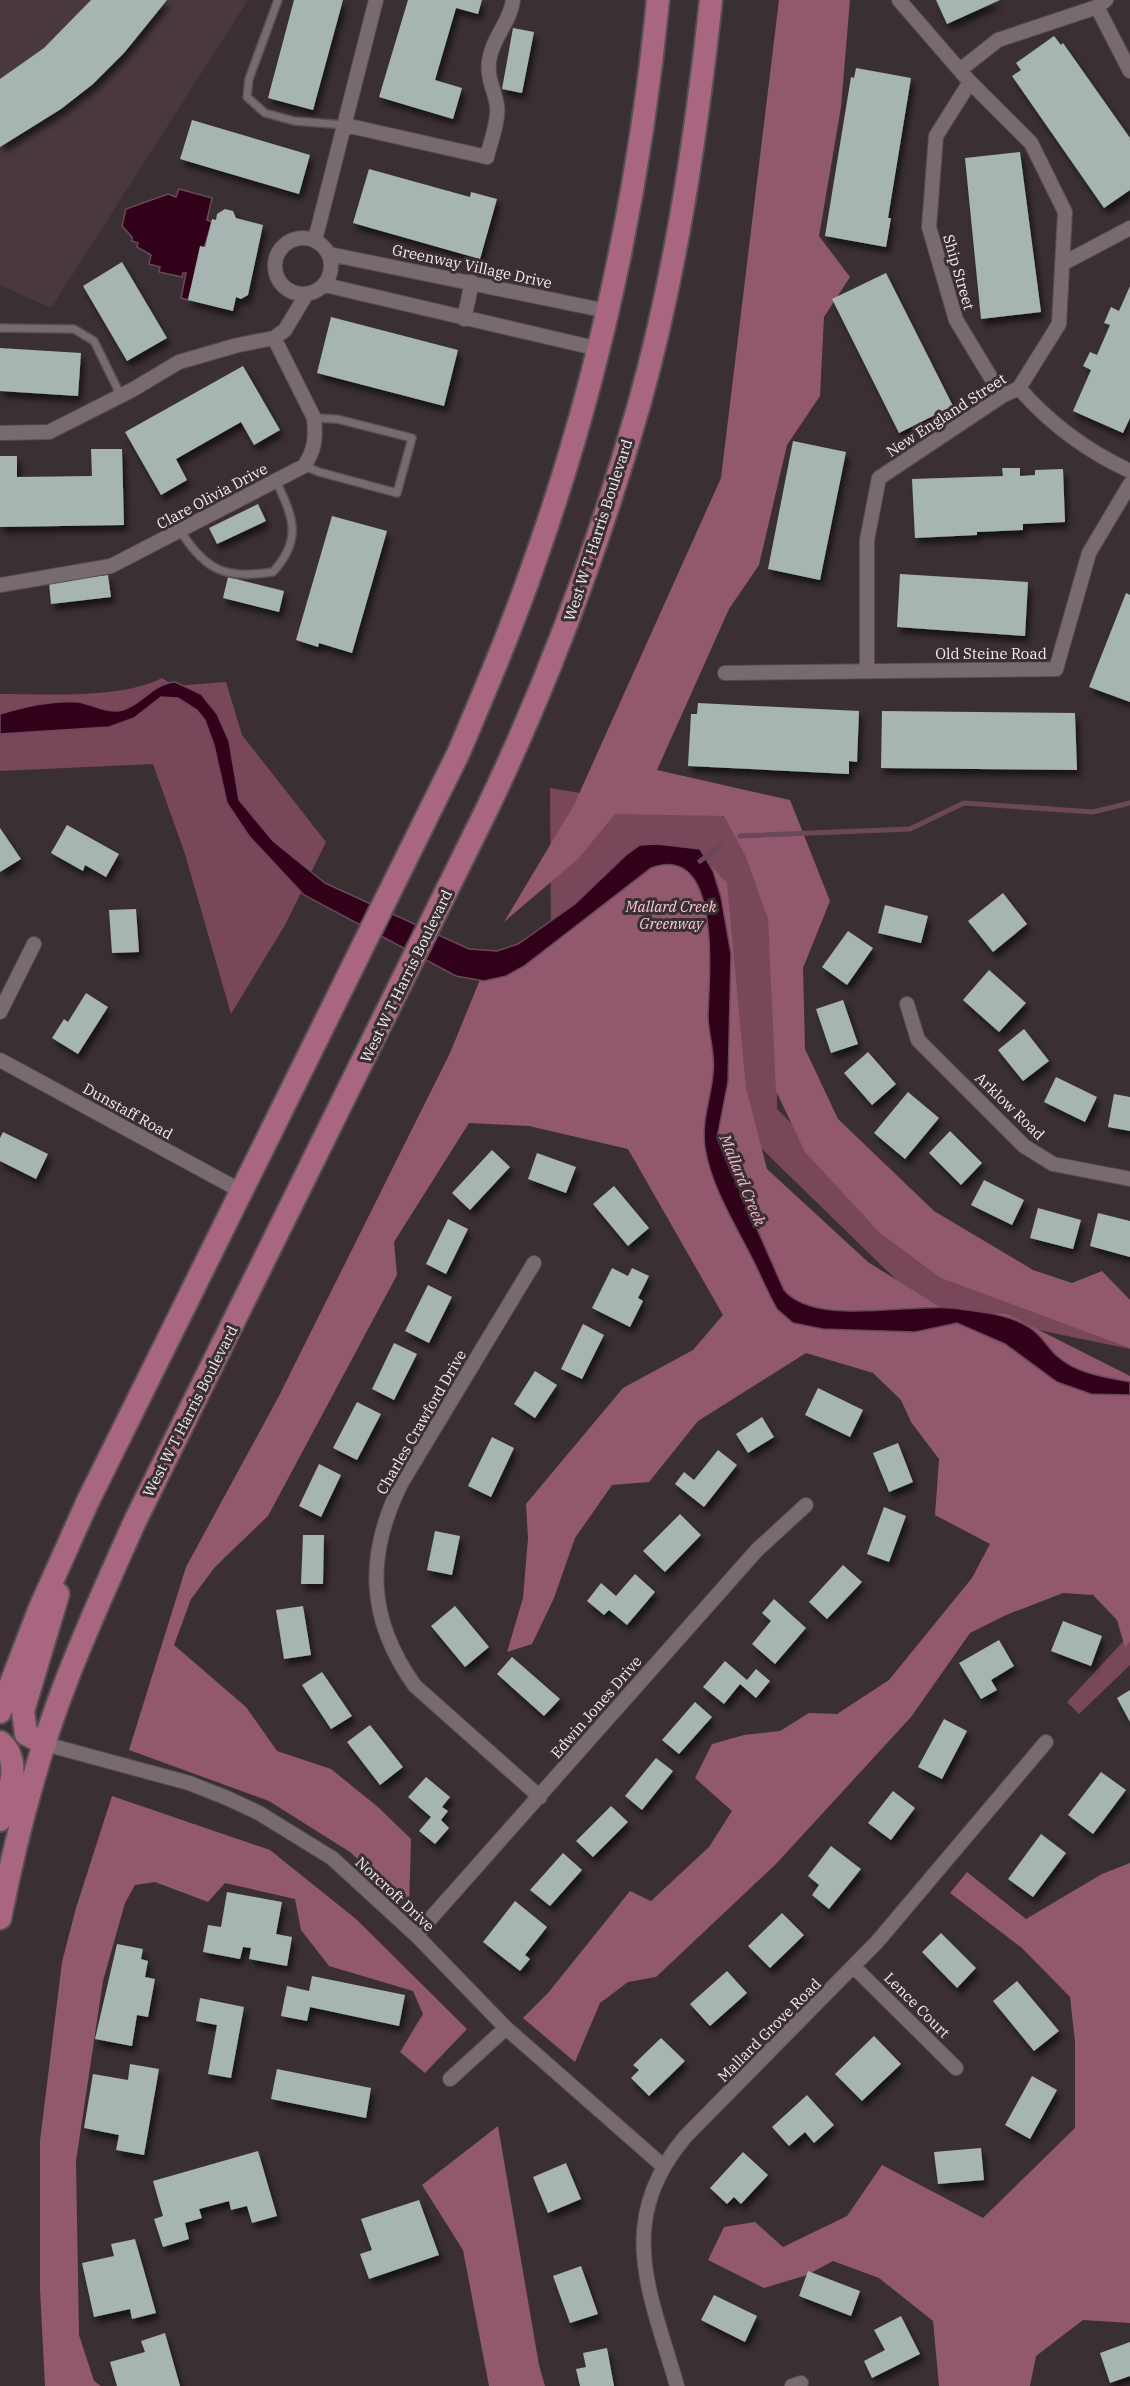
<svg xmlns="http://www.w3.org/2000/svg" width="1130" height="2386" font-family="'IBM Plex Serif',serif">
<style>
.built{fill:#49393f}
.green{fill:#784759}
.forest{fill:#92586e}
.water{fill:#310119;stroke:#6b4859;stroke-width:1.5}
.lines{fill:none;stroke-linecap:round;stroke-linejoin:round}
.stream{stroke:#6b4859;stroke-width:5}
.building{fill:#a6b4b2;filter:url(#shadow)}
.lane-casing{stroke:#584f52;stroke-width:10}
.street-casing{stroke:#584f52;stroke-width:16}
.primary-casing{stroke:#584f52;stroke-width:26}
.lane{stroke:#776b6f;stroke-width:7}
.street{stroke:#776b6f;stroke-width:14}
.primary{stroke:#a96681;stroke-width:22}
.labels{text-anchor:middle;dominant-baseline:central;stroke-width:6;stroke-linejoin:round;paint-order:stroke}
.street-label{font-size:15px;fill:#f3ecee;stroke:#3a3033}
.park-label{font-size:15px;font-style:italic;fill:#ffc8da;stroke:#3a3033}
.water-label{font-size:16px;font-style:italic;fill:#fdb5ce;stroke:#3a3033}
</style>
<defs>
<filter id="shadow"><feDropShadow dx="3.5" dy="6" stdDeviation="3" flood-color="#0009"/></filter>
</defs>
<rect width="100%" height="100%" fill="#3a3033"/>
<path class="built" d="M0,0h248l-197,308 -51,-23z"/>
<path class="green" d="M162,678l12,8 52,-4 16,53 84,107 -41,83 -54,89 -46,-160 -32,-90 -153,7v-77c46,0 122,5 162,-16z
M550,788l227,37v284l167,166 186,37v37l-207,-43 -372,-363z
M1130,1634v31l-51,49 -12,-12z"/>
<path class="forest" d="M779,0h71l-9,107 -22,129 31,41 -26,40 -4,79 -33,49 -28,120 -30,44 -72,161 133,30 40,101 -27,67 2,81 33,70 96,92 99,59 39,13 30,-12 28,29v48l-189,-70 -61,-45 -75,-81 -29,-61 -8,-172 -22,-62 -22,-41 -109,-2 -37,45 -74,63 70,-117 147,-327z
M696,850l31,33 19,205 21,81 101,93 78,49 61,3 123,62v266l-5,5 -8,-27 -24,-25 -30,-2 -57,22 -36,18 -59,84 -135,147 -120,113 -28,5 -28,21 -25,59 -52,-44 25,-25 82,-102 21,10 58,-54 23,-36 -37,-33 17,-34 32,-9 36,-4 29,-18 28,1 52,-34 83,-102 18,-34 -55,-29 4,-56 -28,-37 -10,-22 -28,-27 -67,-20 -108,68 -49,61 -37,3 -37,53 -21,60 -22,46 -25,8 16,-54 5,-60 -2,-34 97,-116 70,-38 30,-35 -95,-166 -99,-23 -60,-3 -75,119 3,33 -129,241 -53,51 -24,32 -17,46 72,62 31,44 54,18 47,38 33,32 -2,68 -59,-55 -81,-51 -140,-51 57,-183 93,-171 171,-343 38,-93 76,-43 51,-39z
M112,1796l158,54 86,69 111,110 -42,44 -25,-21 23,-38 -10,-23 -84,-25 -28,-36 -6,-31 -70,-16 -17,19 -53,-20 -20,3 -10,18 -22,78 -27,180 3,174 15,46 7,5h-56l-5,-96v-149l22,-179 14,-54z
M1130,1863v460l-47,-3 -47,36 -6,30h-91l-6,-65 -54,-43 -46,-17 -26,14 -43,13 -56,-28 16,-33 31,-5 28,25 64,-31 35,-51 101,53 92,-90v-86l-5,-45 -48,-49 -72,-55 17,-21 59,47 76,-45z
M498,2126l41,239 6,21h-56l-26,-136 -41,-65z"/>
<path class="water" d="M179,189l33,9 -5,22 5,2 -24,78 -7,-2 5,-25h-3l-1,4 -23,-5 1,-5 -11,-3 2,-9 -14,-8 1,-4 -6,-2v-4l-10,-11 4,-17 42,-15 8,3z
M175,682l26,12 16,20 12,27 10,59 34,41 52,42 144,66 28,2 21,-7 57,-40 51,-49 14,-10 17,-1 43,5 13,22 8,26 10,57 -3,128 -11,56 67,152c31,37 126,13 169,18 24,3 55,6 76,19 12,7 18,20 28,29 20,18 48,21 73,26v13l-39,-1 -34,-12 -52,-38 -48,-21 -42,9 -92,-3 -30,-6 -16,-14c-9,-16 -16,-33 -24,-49 -18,-36 -42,-73 -48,-113 -4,-25 6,-49 8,-73 3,-20 -5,-39 -5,-59 1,-36 15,-174 -57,-147l-127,98 -18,10 -22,5 -28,-5 -152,-81 -55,-59 -22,-33 -13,-58 -9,-25 -8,-10 -19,-12 -17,-1 -27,21 -25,9 -109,7v-20c25,-7 51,-14 78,-12 15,2 28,12 45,8 20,-6 29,-26 52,-28z"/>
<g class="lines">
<path class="stream" d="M740,836l170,-7 54,-26 129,9 37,-9
M700,861l21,-15"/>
</g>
<path class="building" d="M91,0h76l-43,53 -31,31 -32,25 -61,38v-68l44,-31z
M294,0h49l-30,110 -45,-12z
M408,0h74l-4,14 -22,-6 -21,72 27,8 -9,31 -74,-22z
M936,0h64l-53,24z
M513,28l21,4 -12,61 -20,-4z
M1054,36l7,9 2,-2 67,95v52l-26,18 -92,-132 9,-6 -5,-7z
M856,68l55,10 -23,140h3l-5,29 -61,-11 26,-159 3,1z
M192,120l118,35 -11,39 -119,-35z
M1020,152l21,160 -60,7 -16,-161z
M369,169l101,28 1,-5 26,7 -17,60 -127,-36z
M225,209l8,2 3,7 27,7 -15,70 -7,4 -5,-2 -3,14 -45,-11 12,-54 5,1 7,-28 4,1 1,-6z
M122,262l45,76 -40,23 -44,-75z
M886,273l67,133 -54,27 -67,-134z
M1130,286v132l-7,15 -50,-22 18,-41 -8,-4 7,-14 7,3 13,-30 -6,-2 7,-16 8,4z
M331,317l127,33 -14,56 -127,-33z
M0,348l81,5 -3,43 -78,-5z
M243,366l37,64 -26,15 -13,-23 -65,37 11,21 -26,15 -36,-63z
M793,441l53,11 -26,128 -52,-11z
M91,449h31l2,76 -124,2v-71h17v21l75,-1z
M1002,468h18v8l15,-1v-5l28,-1 2,53 -42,2v6l-46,2v3l-62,3 -3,-59 91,-3z
M258,504l8,17 -49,23 -8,-16z
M332,516l55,15 -35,122 -33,-10 -1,4 -22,-7z
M900,574l128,8 -3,54 -128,-9z
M108,575l3,22 -60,7 -2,-22z
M228,577l56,14 -5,21 -56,-14z
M1126,593l4,2v107l-41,-15z
M698,703l161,8 -2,51 -8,-1v13l-161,-8 3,-52h6z
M882,711l193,2 2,57 -196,-2z
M67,825l52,29 -13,23 -21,-12 -2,6 -32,-18z
M0,828l21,31 -21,13z
M1003,893l24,31 -34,28 -25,-31z
M885,905l43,11 -7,27 -43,-10z
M136,909l3,43 -27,1 -3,-43z
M848,931l25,17 -26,37 -25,-18z
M989,970l37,33 -27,29 -36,-32z
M86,993l22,14 -30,47 -26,-16 12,-19 4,3z
M843,1000l15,44 -27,9 -15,-44z
M1024,1029l25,32 -26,20 -25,-31z
M868,1052l28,32 -24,21 -28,-32z
M1056,1077l41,20 -12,25 -41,-20z
M908,1092l31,26 -34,41 -31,-26z
M1114,1094l16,3v34l-22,-4z
M950,1131l32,32 -21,22 -32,-32z
M3,1132l45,22 -12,25 -36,-18v-23z
M492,1150l18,17 -40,43 -18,-17z
M537,1153l39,14 -10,26 -38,-14z
M984,1180l40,20 -12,25 -41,-20z
M614,1186l35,42 -21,18 -35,-42z
M1038,1208l43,12 -8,29 -43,-11z
M1098,1213l32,8v36l-40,-11z
M448,1219l20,10 -22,45 -20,-10z
M612,1268l16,8 4,-8 17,8 -11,22 5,3 -13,26 -38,-19z
M428,1285l24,12 -23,46 -24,-12z
M583,1324l21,11 -22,44 -21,-10z
M394,1343l23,11 -23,46 -22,-11z
M535,1371l22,14 -22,33 -21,-14z
M818,1388l45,22 -13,27 -45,-22z
M357,1402l24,12 -24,46 -24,-12z
M762,1417l12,20 -26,16 -12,-19z
M492,1437l22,11 -23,49 -23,-11z
M898,1443l15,39 -24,10 -16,-39z
M718,1450l19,15 -33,42 -29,-23 9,-12 10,8z
M319,1464l22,11 -20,42 -22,-11z
M884,1507l22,9 -17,46 -22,-8z
M680,1514l21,21 -36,37 -22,-21z
M435,1531l25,5 -8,39 -25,-5z
M303,1535h21l-1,49h-22z
M843,1565l19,17 -35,37 -18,-17z
M635,1574l20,18 -28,33 -18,-15 -5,5 -17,-14 14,-18 15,13z
M774,1599l32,29 -31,36 -23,-20 19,-23 -9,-8z
M303,1606l8,49 -27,4 -8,-49z
M455,1606l34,41 -24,20 -34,-41z
M1063,1621l39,15 -11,30 -40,-15z
M999,1640l15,26 -23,14 6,10 -16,9 -22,-36z
M512,1657l48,42 -16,17 -47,-42z
M725,1661l22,19 9,-11 14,12 -14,17 -16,-14 -16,20 -21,-17z
M322,1672l30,44 -21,13 -29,-44z
M1130,1690v32l-13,-24z
M695,1702l17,15 -33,37 -17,-14z
M944,1719l23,12 -25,48 -24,-12z
M370,1725l33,42 -23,18 -33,-43z
M656,1758l17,13 -31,39 -17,-14z
M1101,1772l25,18 -33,44 -25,-19z
M426,1777l24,20 -8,10 6,4 -7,9 8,8 -14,16 -16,-13 12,-14 -23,-20z
M893,1791l22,17 -24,32 -23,-17z
M611,1806l17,16 -35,35 -17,-16z
M1041,1834l25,19 -33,44 -25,-18z
M831,1846l30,23 -32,40 -17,-14 7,-10 -11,-9z
M563,1853l19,17 -32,36 -20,-16z
M227,1892l55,10 -6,32 16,3 -5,29 -38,-7 2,-11 -8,-1 -3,12 -37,-7 5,-27 13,2z
M515,1901l32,26 -22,28 5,4 -10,12 -37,-29z
M782,1913l22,22 -34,33 -22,-22z
M941,1933l35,35 -19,20 -35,-36z
M117,1944l26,5 -2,10 7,2 -3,16 10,2 -7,38 -11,-2 -5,31 -37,-7z
M727,1971l20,22 -37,33 -20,-22z
M312,1976l93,19 -6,31 -89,-19 -3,14 -26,-5 6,-30 22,5z
M1017,1981l42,50 -25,20 -41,-50z
M200,1998l44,9 -13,71 -23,-4 9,-49 -21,-4z
M874,2036l27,28 -39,37 -27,-27z
M661,2038l24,23 -36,35 -18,-18 8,-8 -6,-5z
M130,2064l29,5 -15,86 -28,-5 3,-15 -35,-7 9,-54 35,6z
M277,2069l94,19 -5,30 -95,-19z
M1032,2076l25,14 -27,49 -25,-14z
M807,2095l27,30 -20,18 -9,-11 -16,14 -17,-19z
M981,2148l3,32 -46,4 -4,-32z
M258,2151l19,65 -25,7 -5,-17 -16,4 -2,-9 -30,8 3,9 -17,5 4,16 -26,8 -9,-28 9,-3 -10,-35z
M743,2152l25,23 -27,29 -7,-7 -7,7 -17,-16z
M566,2163l15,36 -33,14 -15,-36z
M419,2200l20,55 -70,24 -9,-25 12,-4 -11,-31z
M135,2239l21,74 -24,6 -2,-10 -36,8 -12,-54 32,-7 -3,-12z
M581,2266l17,48 -28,9 -17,-47z
M808,2271l52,20 -9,25 -52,-20z
M714,2295l43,21 -12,26 -44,-22z
M901,2316l19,38 -48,24 -8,-17 21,-11 -11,-20z
M165,2333l15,53h-63l-7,-24 35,-10 -4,-11z
M1130,2342v34l-20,7 -10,-30z
M607,2348l7,38h-34l-4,-17 10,-2 -3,-14z"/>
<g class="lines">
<g class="lane-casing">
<path id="lane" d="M278,0l-29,79 -2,18 18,16 29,8 51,4
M0,328l74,1 20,12 27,55
M304,466l15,6 78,21 15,-55 -75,-19 -23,-1
M181,532c26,40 45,47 92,40 30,-33 20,-55 3,-91"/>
</g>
<g class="street-casing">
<path id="street" d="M1097,7l33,64
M960,70l38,-30 99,-33 9,-7
M970,82l-34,54 -7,91 27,93 46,76
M345,125l142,32c3,-14 12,-36 10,-51 -2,-16 -10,-25 -8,-45 3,-23 22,-40 24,-61
M275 266a28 28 0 1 1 56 0a28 28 0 1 1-56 0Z
M315,240l61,-240
M329,254l278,57
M1062,264l68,-36
M325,285l274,64
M464,319l8,-37
M1019,388c31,36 68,63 111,83
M0,433l49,-1 83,-42 47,-28 59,-17 36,-7 11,-8 21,-35
M0,585l111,-19 193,-100c11,-16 12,-29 10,-48l-40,-80
M867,669v-129l12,-62 123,-82 17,-8 40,-64 6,-112 -34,-69 -61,-61 -71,-82
M725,673l331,-4 33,-116 41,-69
M907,1004l11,36 106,106 29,18 77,15
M0,1012l34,-68
M0,1060l241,131
M534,1263l-132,219c-37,73 -35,137 13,204l125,111
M45,1744l144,39 38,15 32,15 73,45 84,77 90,93 157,138
M416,1935l341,-385 49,-45
M854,1967l102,101
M450,2079l56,-51
M677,2386c-27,-94 -63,-164 8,-249l192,-195 169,-200
M792,2386l9,-3"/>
</g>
<g class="primary-casing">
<path id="primary" d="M0,1712l40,-104 47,-105 371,-749c26,-61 52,-122 74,-185 66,-184 107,-375 126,-569
M0,1742c24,20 7,54 0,78
M45,1744l-19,-10 -3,-23 35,-117
M0,1918c16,-81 37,-162 67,-239 21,-54 45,-107 69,-160l350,-708c63,-131 113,-266 153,-406 37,-132 57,-269 72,-405"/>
</g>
<use href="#lane" class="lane"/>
<use href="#street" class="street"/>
<use href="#primary" class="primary"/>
</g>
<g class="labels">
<g class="street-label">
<text transform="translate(472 266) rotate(12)">Greenway Village Drive</text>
<text transform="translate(959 272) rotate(74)">Ship Street</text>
<text transform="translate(946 415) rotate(-33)">New England Street</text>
<text transform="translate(212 496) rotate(-28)">Clare Olivia Drive</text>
<text transform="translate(598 530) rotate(-72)">West W T Harris Boulevard</text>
<text x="991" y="653">Old Steine Road</text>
<text transform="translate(406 976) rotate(-64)">West W T Harris Boulevard</text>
<text transform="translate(1010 1106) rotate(44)">Arklow Road</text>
<text transform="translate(128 1111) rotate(29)">Dunstaff Road</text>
<text transform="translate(190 1411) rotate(-63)">West W T Harris Boulevard</text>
<text transform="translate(421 1422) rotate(-60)">Charles Crawford Drive</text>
<text transform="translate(596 1707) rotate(-49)">Edwin Jones Drive</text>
<text transform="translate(395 1894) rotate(43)">Norcroft Drive</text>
<text transform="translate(917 2005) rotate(45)">Lence Court</text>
<text transform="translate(769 2030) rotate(-45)">Mallard Grove Road</text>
</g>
<g class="park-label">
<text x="671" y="906">Mallard Creek<tspan x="671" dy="17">Greenway</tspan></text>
</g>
<g class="water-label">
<text transform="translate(743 1180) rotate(68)">Mallard Creek</text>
</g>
</g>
</svg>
